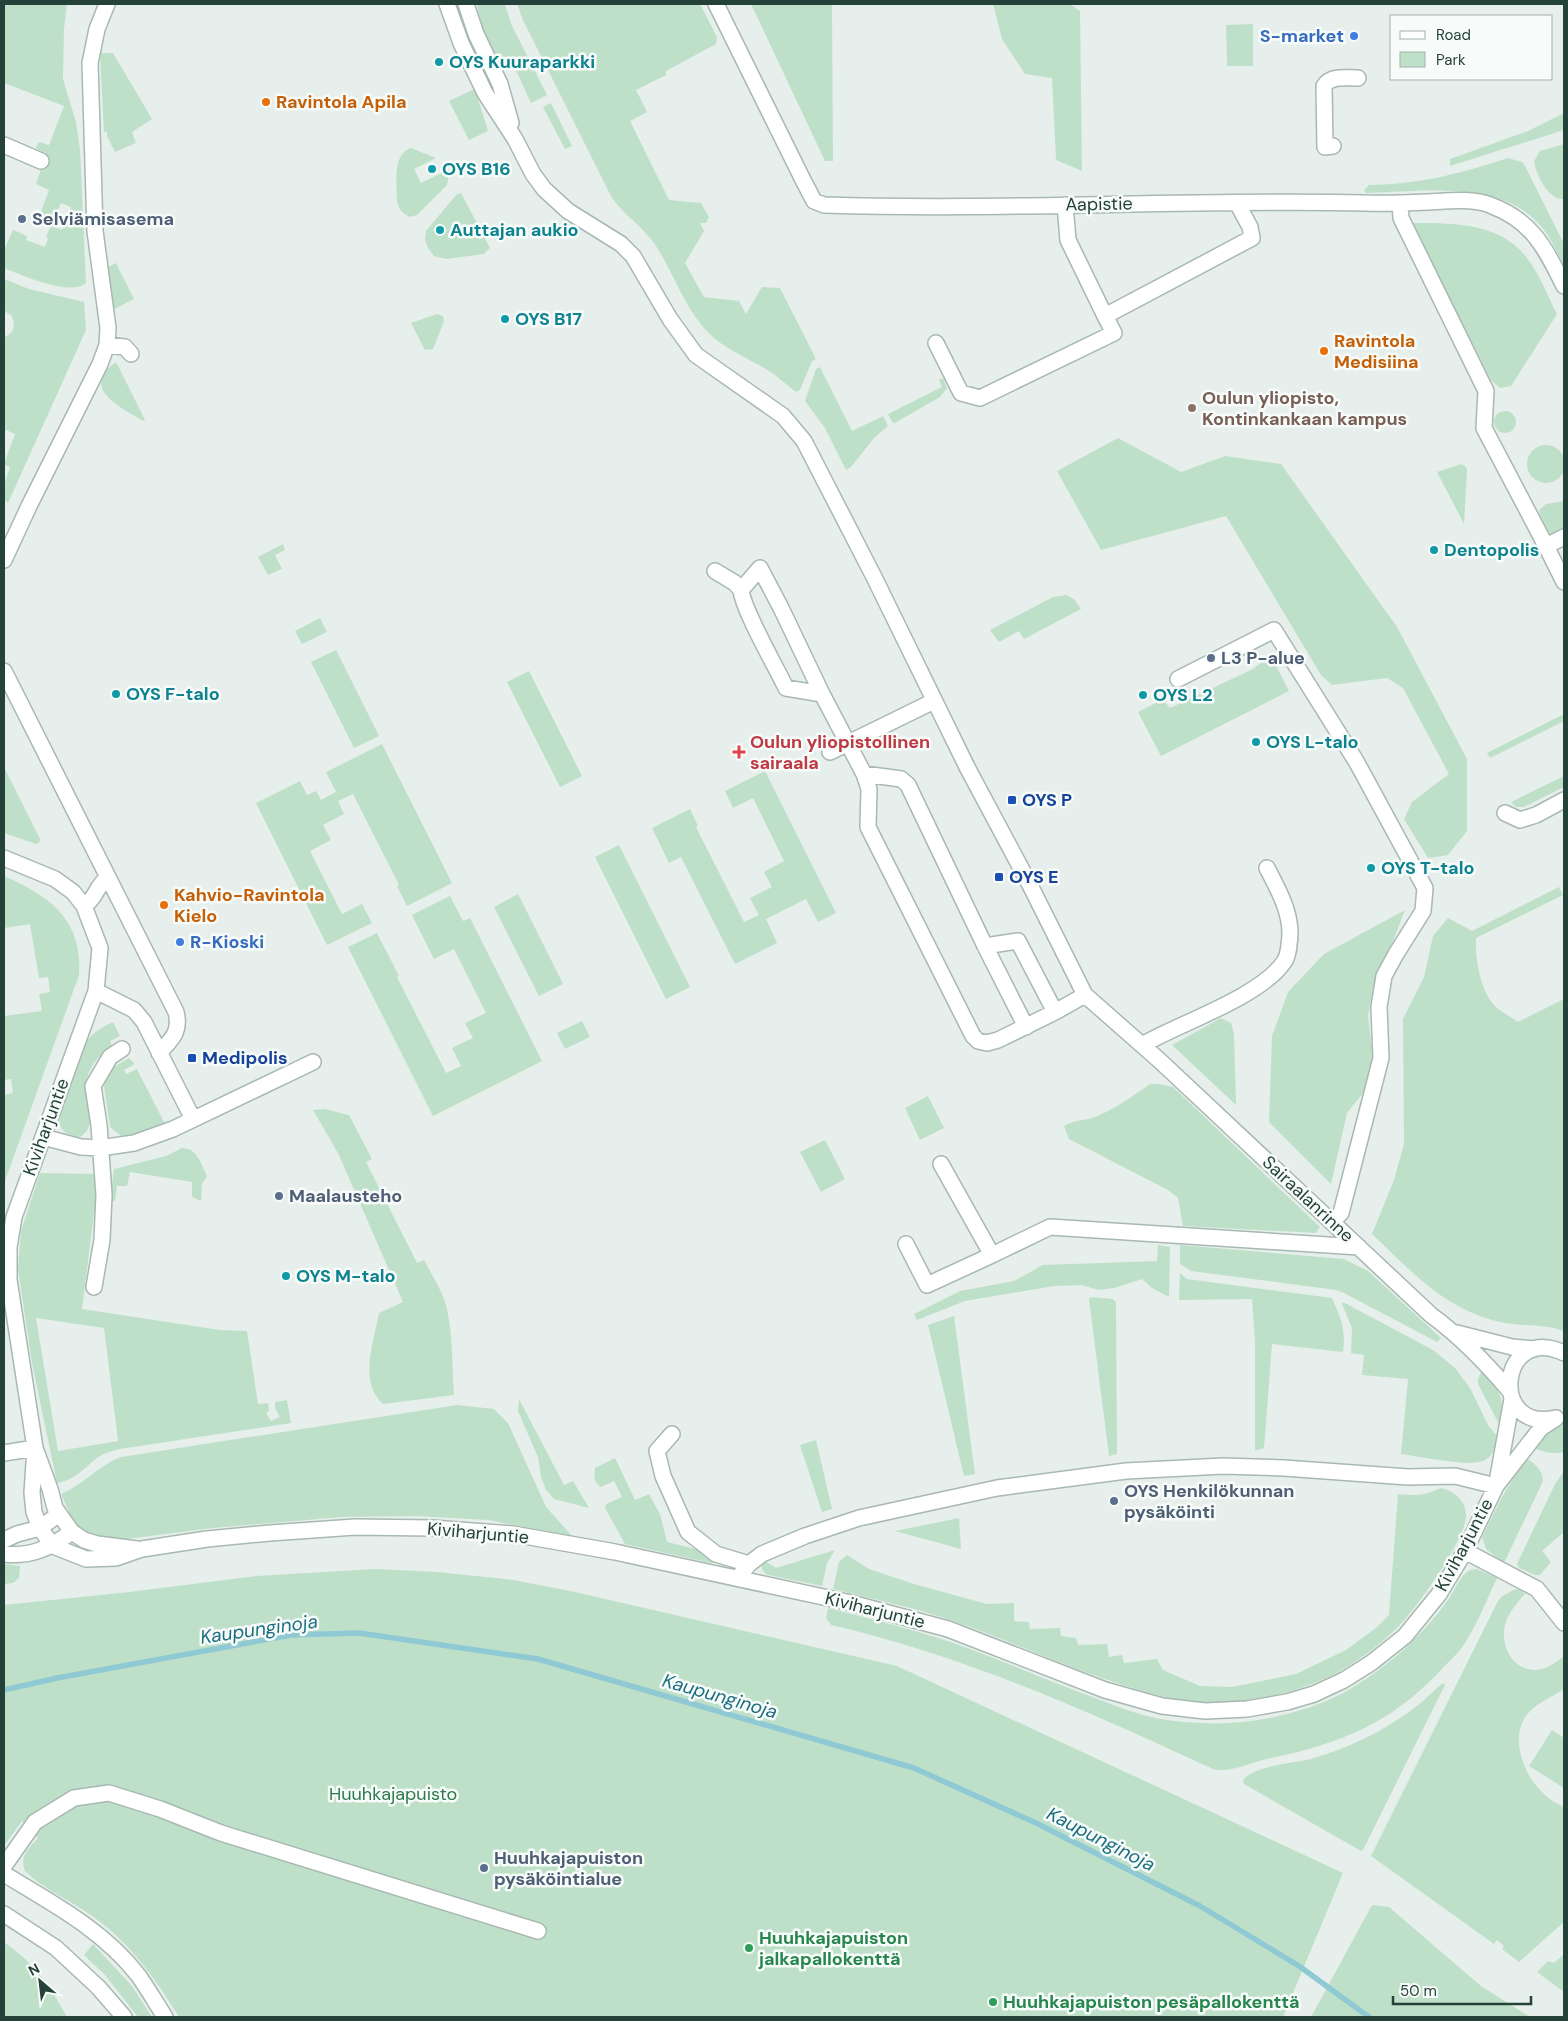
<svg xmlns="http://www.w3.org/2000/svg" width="1568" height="2021" font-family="'DM Sans',sans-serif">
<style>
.green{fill:#bfe0c8;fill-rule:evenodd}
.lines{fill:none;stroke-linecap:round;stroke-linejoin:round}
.stream{stroke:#8ec9d4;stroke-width:5.5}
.minor-casing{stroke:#a8b8b2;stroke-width:18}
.minor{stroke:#fff;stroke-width:15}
.shop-dot{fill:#3f7fe0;stroke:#f7fbf9;stroke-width:2}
.culture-dot{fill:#0f9aa8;stroke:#f7fbf9;stroke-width:2}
.food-dot{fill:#e8710a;stroke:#f7fbf9;stroke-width:2}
.service-dot{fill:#5c6f8a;stroke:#f7fbf9;stroke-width:2}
.education-dot{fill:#8d6e63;stroke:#f7fbf9;stroke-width:2}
.health-dot{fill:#e0444e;stroke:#f7fbf9;stroke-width:2}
.transit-dot{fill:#1a4fb4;stroke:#f7fbf9;stroke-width:2}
.leisure-dot{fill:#2e9e5b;stroke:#f7fbf9;stroke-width:2}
.labels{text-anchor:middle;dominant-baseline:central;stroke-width:5;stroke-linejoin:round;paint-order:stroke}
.shop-label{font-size:18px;font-weight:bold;fill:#366cbe;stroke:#f7fbf9;text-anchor:end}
.culture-label{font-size:18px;font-weight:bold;fill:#0d838f;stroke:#f7fbf9;text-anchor:start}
.food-label{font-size:18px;font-weight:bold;fill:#c56008;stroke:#f7fbf9;text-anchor:start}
.street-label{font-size:18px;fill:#24423a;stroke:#f7fbf9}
.service-label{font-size:18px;font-weight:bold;fill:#4e5e75;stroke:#f7fbf9;text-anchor:start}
.education-label{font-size:18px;font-weight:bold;fill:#785e54;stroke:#f7fbf9;text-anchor:start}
.health-label{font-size:18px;font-weight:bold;fill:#be3a42;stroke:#f7fbf9;text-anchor:start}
.transit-label{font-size:18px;font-weight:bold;fill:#164399;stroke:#f7fbf9;text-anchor:start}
.park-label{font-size:18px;fill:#2d7a4b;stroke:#f7fbf9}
.leisure-label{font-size:18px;font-weight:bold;fill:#27864d;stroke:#f7fbf9;text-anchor:start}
.water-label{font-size:19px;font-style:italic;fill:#1c6f80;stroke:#f7fbf9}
</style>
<rect width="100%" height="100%" fill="#e6efeb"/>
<path class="green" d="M4,4h63l-3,25 -1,50 13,43 4,27 6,134c-15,14 -65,-8 -82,-15v-18l9,-20 14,6 -1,4 19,7 3,-8 -2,-2 5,-12 11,5 9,-23 -10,-4 -7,17 -14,-6 9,-24 -13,-6 10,-31 -9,-4 -1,-2 3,-5 10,3 15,-39 -60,-23z
M477,4h28l6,20 36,71 -16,8 -17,-37 -10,4 -21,-36z
M517,4h183l17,33 -1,7 -50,27v4l-30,15 11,22 -17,9 39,79 32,3 8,14 -3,6h-6l4,8 -19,32 19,34 35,4 7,13 16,-27 18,1 36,71 -4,2 -12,29 -4,2c-9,-7 -18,-15 -27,-21 -16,-10 -35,-18 -50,-29 -33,-25 -43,-67 -65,-99 -12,-17 -30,-28 -42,-45l-89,-178z
M751,4h81l1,157h-8z
M993,4h77l10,7 2,160 -26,-11 -4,-82 -27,-4 -23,-35z
M1253,24v42h-26l-1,-41z
M100,53h13l39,66 -20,13 4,11 -21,9 -8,-16v-5l-3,2z
M475,89l13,42 -19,9 -20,-39z
M551,103l21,43 -7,3 -22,-42z
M1564,113v17l-114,36v-7l78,-28z
M1564,144v55c-15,2 -28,-24 -30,-38l6,-10z
M411,148l25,10 -22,11 7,14 29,-14 -3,16 -30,30 -7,2c-8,-4 -11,-7 -13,-16 0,-17 -5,-47 14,-53z
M1508,158l14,4 3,4 39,78v22c-7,-14 -13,-28 -23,-40 -40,-47 -120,-34 -175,-33l-2,-3 5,-5c52,-1 90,-11 139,-27z
M461,193l29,55 -6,6 -38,5 -12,-3 -6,-8 -3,-8 1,-9 31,-37z
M1411,223c44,0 92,-1 119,39 11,16 18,35 27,52l-46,72 -11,2 -9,-8z
M116,263l18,36 -22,11 -3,-6 -1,-37z
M4,279l25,10 55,13 2,28 -78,173 -4,-3v-15l6,-18 -6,-3 11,-30 -11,-5v-92c11,-4 12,-13 7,-22l-7,-4z
M437,314l6,2 1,5 -11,28 -8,1 -14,-27z
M116,362l29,58 -2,1c-23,-14 -64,-33 -27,-59z
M820,367l32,64 31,-15 5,10 -14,12 -23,29 -5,3 -21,-42 -20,-27 11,-32z
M943,378l4,10 -7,9 -45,26 -3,-1 -4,-8 54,-27 -3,-7z
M1494 422a11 11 0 1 1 22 0a11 11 0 1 1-22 0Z
M1118,438l63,34 44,-16 56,8 116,163 70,132v72l-19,24 -20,3 -24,-39 8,-17 37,-28 -46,-86 -16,-10 -55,7 -11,-10 -95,-159 -125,34 -44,-79z
M1527 464a19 19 0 1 1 38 0a19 19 0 1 1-38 0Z
M1461,464l4,2 2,4 -3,54 -27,-52z
M1564,501v27l-14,7 -10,-20 -1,-5 7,-6z
M283,544l2,6 -10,5 7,14 -14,6 -10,-18z
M1066,595l8,4 7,10 -57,30 -5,-8 -20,11 -9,-12 63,-33z
M320,618l7,14 -25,12 -7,-13z
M336,650l43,86 -25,12 -43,-86z
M1272,658l17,33 -128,65 -23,-44 22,-11h4l6,7 83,-39 13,-10z
M529,671l53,105 -22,11 -53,-105z
M1564,714v7l-74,37 -3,-5z
M382,744l70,139 -45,23 -10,-20 2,-1 -46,-91 -15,7 6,13 -21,11 8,15 -21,11 32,63 20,-10 10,19 -45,22 -71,-142 44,-22 7,14 9,-4 5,9 15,-8 -10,-20z
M4,767l36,72 -1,4 -3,1 -32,-11z
M765,771l71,142 -18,9 -12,-23 -40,20 11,24 -42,21 -54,-107 -12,6 -17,-35 38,-19 8,17 -2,1 48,95 15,-7 -9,-17 22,-11 -8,-15 20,-11 -31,-63 -20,10 -8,-17z
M1564,776v11l-40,20h-8l-5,-5z
M619,845l71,142 -24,12 -71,-142z
M4,876c46,20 79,44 75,99l-75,209v-89l9,-2 -2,-14 -7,1v-64l38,-5 -3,-17 11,-2 -2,-15 -9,1 -9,-54 -26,4z
M1559,887l4,8 -87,43c-1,20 4,53 19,68 6,6 16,11 23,16l46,-23v332c-21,-8 -43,-4 -64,-9 -56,-13 -88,-50 -128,-88l22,-54 10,-36 -1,-125 21,-42 9,-41 15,-18 24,13z
M518,894l45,90 -24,12 -45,-89z
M450,896l13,25 7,-3 72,143 -109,55 -85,-169 29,-14 22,43 -2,1 49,96 15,-7 -9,-18 21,-10 -8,-15 21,-10 -32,-64 -20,10 -22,-44z
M1405,910l-12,31 -17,33 -8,42 6,51 -11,26 -16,20 -16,71 -62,-62 3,-86 16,-44 36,-38z
M1221,1018l10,5 3,11 2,71 -64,-60z
M582,1021l8,16 -25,12 -8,-16z
M113,1022l7,14 -10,5 2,5c-11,8 -22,18 -25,33 -4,20 14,45 -7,58 -13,-2 -20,-5 -22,-20l28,-75c8,-10 16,-15 27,-20z
M129,1058l6,6 -11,6 2,4 11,-5 28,55 -11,7 -33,5 -11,-9 -6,-41 5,-14 5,-5z
M1150,1084h8l15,3 147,140 -4,6 -133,-7 -5,-28 -10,-8 -99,-51 -5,-13c9,-6 20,-5 31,-9 20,-8 38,-21 55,-33z
M928,1096l16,32 -24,12 -15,-32z
M324,1109l25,6 23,44 -6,3 51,101 7,-3c8,15 19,32 23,49 6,28 5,58 7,86l-71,9c-25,-22 -9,-63 -4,-91l24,-11 -65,-149 -25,-43z
M825,1140l20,39 -24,13 -21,-40z
M182,1148c15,0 19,15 25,28l-5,8 -1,17 -9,-4v-15l-62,-10 -3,14h-10l-2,15 -5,-1 4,-31 52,-13z
M40,1173l59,1 -17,135 138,21 27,1 11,73 10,-1 1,8 -3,2 5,8 9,-4 -5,-9v-6l12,-2 4,23 -171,26c-8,2 -16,4 -23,9 -13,10 -22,22 -40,25l-25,-120 -14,-94 3,-38zM36,1318l68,10 14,113 -60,10z
M1158,1245l12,2 -1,50 -17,-9 -10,-9 -28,9 -16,2 -16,-5 -28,1 -89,15 -48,19 -3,-6 46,-23 54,-10 29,-16 114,-4z
M1180,1245l164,14 24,12 73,67 -4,4 -93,-49 -8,-3 -145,-19 -11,-7z
M1180,1273l7,6 145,19c9,21 14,31 11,54l-71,-8 -8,104 -9,3v-109l-3,-43 -73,1z
M1091,1297l22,2 3,3 1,152 -8,2 -20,-157z
M1343,1302l90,48 22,18 15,20 18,37 10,12c-3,10 -4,18 -13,23 -13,8 -67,-4 -84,-6l7,-75 -46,-4 2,-20 -13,-2 1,-25 -10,-24z
M954,1316l21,158 -11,2 -36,-151z
M1482,1371c19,22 23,25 18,55l-22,-42v-5z
M519,1399l45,86 9,-4 16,27 -35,-9 -8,-9 -5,-13 -3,-20 -20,-46z
M457,1405l37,4 14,14 38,84 26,29 -84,-16 -72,-4 -74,1 -129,11 -102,13 -18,-5 -14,-9 -8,-11 -10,-22c22,-9 38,-29 60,-37z
M1564,1422v30c-11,3 -19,0 -30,-4l11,-14z
M816,1440l16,69 -10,3 -22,-67z
M615,1458l20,42 14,-6 11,20 7,28 49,12 2,5 -1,3 -6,1 -86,-19 -20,-36 1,-4 16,-7 -8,-16 -13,6c-8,-5 -7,-11 -6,-19z
M1526,1458c9,6 17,12 17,23l-39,82 -18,-14 -4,-12 21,-42z
M1564,1471v61l-22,19 9,11 -11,13h-5l-16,-7 -2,-4 38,-80z
M1441,1488c13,3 24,12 25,26 2,23 -50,95 -67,112 -17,17 -38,33 -59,45 -39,21 -87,32 -132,32 -24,0 -49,-7 -72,-14 -64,-18 -123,-48 -186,-69 -38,-13 -78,-21 -117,-31l6,-27 8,-7 22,14 45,15 73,20 27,-1v18l15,1 1,7 30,-1 1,8 15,2 2,7 29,-1 2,13 13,-2 2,8 33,-4 6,11 37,16 32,1 64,-13 50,-24 30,-22 13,-13 9,-121c18,2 26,2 43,-6z
M959,1518l2,31 -66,-18z
M835,1550l-8,13 -5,23 -54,-11c-5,-3 -7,-6 -7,-13l4,-1 11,7z
M4,1564l16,2 -1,12 -6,5 -9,1z
M375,1569l62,3 77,8 61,12 322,74 446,207 -60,144h-1104c-23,-37 -48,-73 -84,-99 -21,-16 -51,-28 -70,-47 -6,-15 4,-23 13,-33l-16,-17 -18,25v-241l125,-13 127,-16z
M1477,1569l20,9c-10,21 -19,45 -32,65 -6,10 -17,19 -25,28 -49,52 -100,73 -169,87 -17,3 -42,16 -58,11 -125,-58 -248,-113 -382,-144l-5,-7 2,-10c48,12 96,24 142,41 37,14 73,29 109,43 27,10 54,22 82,27 36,6 74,6 109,-1 28,-6 57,-15 82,-30 38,-23 70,-52 96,-88 9,-12 13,-31 29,-31z
M1516,1589l4,1 5,4c-7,8 -14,16 -18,25 -9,21 2,49 26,51 12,1 22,-7 31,-14v33c-12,8 -30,15 -38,27 -17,24 -1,61 18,78 6,6 13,10 20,13v115l-45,40 -17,-13 2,-3 -7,-6 -3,4 -123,-88 127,-255 4,-5z
M1443,1683l2,2 -82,165 -2,1 -117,-67 -1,-3c7,-15 52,-18 68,-22 38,-11 75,-29 106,-53 9,-7 17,-16 26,-23z
M1552,1730l12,8v50l-35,-22z
M1372,1905l17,2 92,79 49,31h-219z
M4,1942c31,22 45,42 63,75h-63z
M93,1944l39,42 20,31h-14l-33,-42 -21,-20z
M1564,1954v38l-27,-20 11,-11 6,2z"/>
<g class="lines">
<path class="stream" d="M4,1690l53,-12 234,-43 68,-2 179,26 376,109 122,55 164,83 99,60 70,51"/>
<g class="minor-casing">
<path id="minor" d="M447,4l14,39 24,50 30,46 18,35 11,15 24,22 53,33 12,12 37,63 26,36 87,61 21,25 70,136 93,190 63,118 55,110 74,65 272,255c30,22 54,47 78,75
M466,4l10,30 24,50 11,39
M716,4l87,176 11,21 10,4c181,6 361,-6 541,-2 21,1 42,0 63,-1 20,-1 44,-4 62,3 43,16 55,43 74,81
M4,145l37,16
M1333,146l-8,1 -1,-61c7,-11 22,-8 34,-8
M1400,203l1,15 85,173 -2,37 62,118
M1065,205l3,35 37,76 147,-78 -2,-11 -13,-24
M936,343l25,50 19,5 134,-65 -9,-17
M107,345l18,2 6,7
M1564,537l-18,9 18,36
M4,560l25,-54 71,-142 7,-19 1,-17 -13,-97 -5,-168 7,-34 10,-25
M715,571l20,12 6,7
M4,671l172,341c5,20 -4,27 -17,41
M1178,679l96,-49 82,131 69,127 -2,23 -27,43 -12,22 -5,31 2,51 -40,155 -9,9
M822,694l-36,-6c-10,-21 -43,-78 -45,-98l19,-22 21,40 41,86 42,80 5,15 -1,38 105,209 5,5 9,2 11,-3 57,-28 30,-17
M830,752l104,-51
M864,774l37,5 7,6 77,161 41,81
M1505,813l15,7 16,-5 28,-15
M4,858l51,21 18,13 11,14 16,42 -4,43 -82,226 -5,30v33l26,168 15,41 5,19 17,24 12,8 13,4 40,5
M84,906c14,-10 10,-17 23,-28
M985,946l33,-5 37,71
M96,991l38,19 10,12 49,97
M1142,1045c38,-22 118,-48 142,-83 3,-4 5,-13 5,-18 5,-27 -10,-53 -22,-76
M43,1137l38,10 19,1 34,-5 39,-14 140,-67
M941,1164l51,91 58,-28 309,20
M906,1244l21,41 65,-30
M94,1287l8,-47 2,-45 -5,-70 -6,-39 17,-29 12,-8
M1457,1333l55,14 22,2
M1556,1418c-68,16 -57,-96 8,-65
M672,1434l-15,17 6,25 25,56 28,22 33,10
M35,1448l-3,45 2,19 6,16 13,18 33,13 30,-1 26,-9 65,-10 63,-6 85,-6 77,1 81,6 102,18 236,51 97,26 157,61 57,16 43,5 42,-2 40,-7 27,-8 30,-14 27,-17 34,-27 34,-42 26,-43 31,-65 45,-58 14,-9
M4,1453l31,-5
M1497,1482l15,-83
M4,1540l13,-6 23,-6 19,-14
M1465,1551l72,38 27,34
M4,1554c28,3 45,-6 68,-22
M738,1578l11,-14 13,-10 43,-18 54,-18 138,-30 129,-17 97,-5 61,2 124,9 47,-1 41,10
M4,1866l31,-44 39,-24 35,-5 51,16 61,24 317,98
M4,1874c48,29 99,56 134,101 10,14 18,28 27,42
M4,1914l52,34 42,39 26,30"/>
</g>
<use href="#minor" class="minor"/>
</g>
<g class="shop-dot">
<circle cx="1354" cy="36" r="5"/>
<circle cx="180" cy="942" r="5"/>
</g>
<g class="culture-dot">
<circle cx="439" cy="62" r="5"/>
<circle cx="432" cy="169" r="5"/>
<circle cx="440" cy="230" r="5"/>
<circle cx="505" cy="319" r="5"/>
<circle cx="1434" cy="550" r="5"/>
<circle cx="116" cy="694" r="5"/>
<circle cx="1143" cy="695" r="5"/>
<circle cx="1256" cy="742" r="5"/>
<circle cx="1371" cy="868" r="5"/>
<circle cx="286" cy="1276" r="5"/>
</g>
<g class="food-dot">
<circle cx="266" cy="102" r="5"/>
<circle cx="1324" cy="351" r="5"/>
<circle cx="164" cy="905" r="5"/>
</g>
<g class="service-dot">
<circle cx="22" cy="219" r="5"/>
<circle cx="1211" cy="658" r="5"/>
<circle cx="279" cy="1196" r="5"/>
<circle cx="1114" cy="1501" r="5"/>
<circle cx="484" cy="1868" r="5"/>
</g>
<circle class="education-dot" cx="1192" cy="408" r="5"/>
<path class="health-dot" d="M736.5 744.5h5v5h5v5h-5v5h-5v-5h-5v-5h5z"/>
<g class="transit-dot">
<rect x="1007" y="795" width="10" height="10" rx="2.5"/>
<rect x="994" y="872" width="10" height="10" rx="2.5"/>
<rect x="187" y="1053" width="10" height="10" rx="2.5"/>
</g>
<g class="leisure-dot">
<circle cx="749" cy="1948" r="5"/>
<circle cx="993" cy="2002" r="5"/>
</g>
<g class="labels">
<g class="shop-label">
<text x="1344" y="36">S-market</text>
<text x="190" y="942" text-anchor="start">R-Kioski</text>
</g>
<g class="culture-label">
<text x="449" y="62">OYS Kuuraparkki</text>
<text x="442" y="169">OYS B16</text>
<text x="450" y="230">Auttajan aukio</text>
<text x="515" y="319">OYS B17</text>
<text x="1444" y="550">Dentopolis</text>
<text x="126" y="694">OYS F-talo</text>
<text x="1153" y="695">OYS L2</text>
<text x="1266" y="742">OYS L-talo</text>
<text x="1381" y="868">OYS T-talo</text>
<text x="296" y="1276">OYS M-talo</text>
</g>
<g class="food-label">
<text x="276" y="102">Ravintola Apila</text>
<text x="1334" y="341">Ravintola<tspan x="1334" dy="21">Medisiina</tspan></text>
<text x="174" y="895">Kahvio-Ravintola<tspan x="174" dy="21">Kielo</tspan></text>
</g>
<g class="street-label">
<text transform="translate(1099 204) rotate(-1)">Aapistie</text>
<text transform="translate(46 1127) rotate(-70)">Kiviharjuntie</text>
<text transform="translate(1308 1199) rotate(43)">Sairaalanrinne</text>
<text transform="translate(478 1533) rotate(5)">Kiviharjuntie</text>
<text transform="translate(1464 1545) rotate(-62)">Kiviharjuntie</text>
<text transform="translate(875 1610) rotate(14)">Kiviharjuntie</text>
</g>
<g class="service-label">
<text x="32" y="219">Selviämisasema</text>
<text x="1221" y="658">L3 P-alue</text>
<text x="289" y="1196">Maalausteho</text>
<text x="1124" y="1491">OYS Henkilökunnan<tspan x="1124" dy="21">pysäköinti</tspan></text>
<text x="494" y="1858">Huuhkajapuiston<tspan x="494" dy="21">pysäköintialue</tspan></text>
</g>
<g class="education-label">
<text x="1202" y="398">Oulun yliopisto,<tspan x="1202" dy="21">Kontinkankaan kampus</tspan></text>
</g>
<g class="health-label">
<text x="750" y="742">Oulun yliopistollinen<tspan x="750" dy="21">sairaala</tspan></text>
</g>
<g class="transit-label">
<text x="1022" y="800">OYS P</text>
<text x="1009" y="877">OYS E</text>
<text x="202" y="1058">Medipolis</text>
</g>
<g class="park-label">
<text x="393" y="1794">Huuhkajapuisto</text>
</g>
<g class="leisure-label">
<text x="759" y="1938">Huuhkajapuiston<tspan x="759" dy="21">jalkapallokenttä</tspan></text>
<text x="1003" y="2002">Huuhkajapuiston pesäpallokenttä</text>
</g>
<g class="water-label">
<text transform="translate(259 1629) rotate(-8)">Kaupunginoja</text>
<text transform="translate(720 1696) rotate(16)">Kaupunginoja</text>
<text transform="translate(1101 1839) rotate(27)">Kaupunginoja</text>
</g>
</g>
<rect width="1568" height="2021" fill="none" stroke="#24423a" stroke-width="10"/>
<rect x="1390" y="15" width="162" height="65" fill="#f7fbf9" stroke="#a3b1ad"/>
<rect x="1400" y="31" width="25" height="8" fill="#ffffff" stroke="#a3b1ad"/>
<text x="1436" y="40" font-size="15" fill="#24423a">Road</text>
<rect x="1400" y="52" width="25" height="15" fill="#bfe0c8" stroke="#a3b1ad"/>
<text x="1436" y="65" font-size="15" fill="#24423a">Park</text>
<g transform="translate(40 1981) rotate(332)" stroke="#f7fbf9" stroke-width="4" paint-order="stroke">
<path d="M0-4L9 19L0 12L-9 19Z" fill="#24423a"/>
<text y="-8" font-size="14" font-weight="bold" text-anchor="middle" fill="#24423a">N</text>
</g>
<path d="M1393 1996v8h138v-8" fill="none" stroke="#24423a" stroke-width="2.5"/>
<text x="1400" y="1996" font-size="15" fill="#24423a" stroke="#f7fbf9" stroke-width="4" paint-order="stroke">50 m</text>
</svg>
